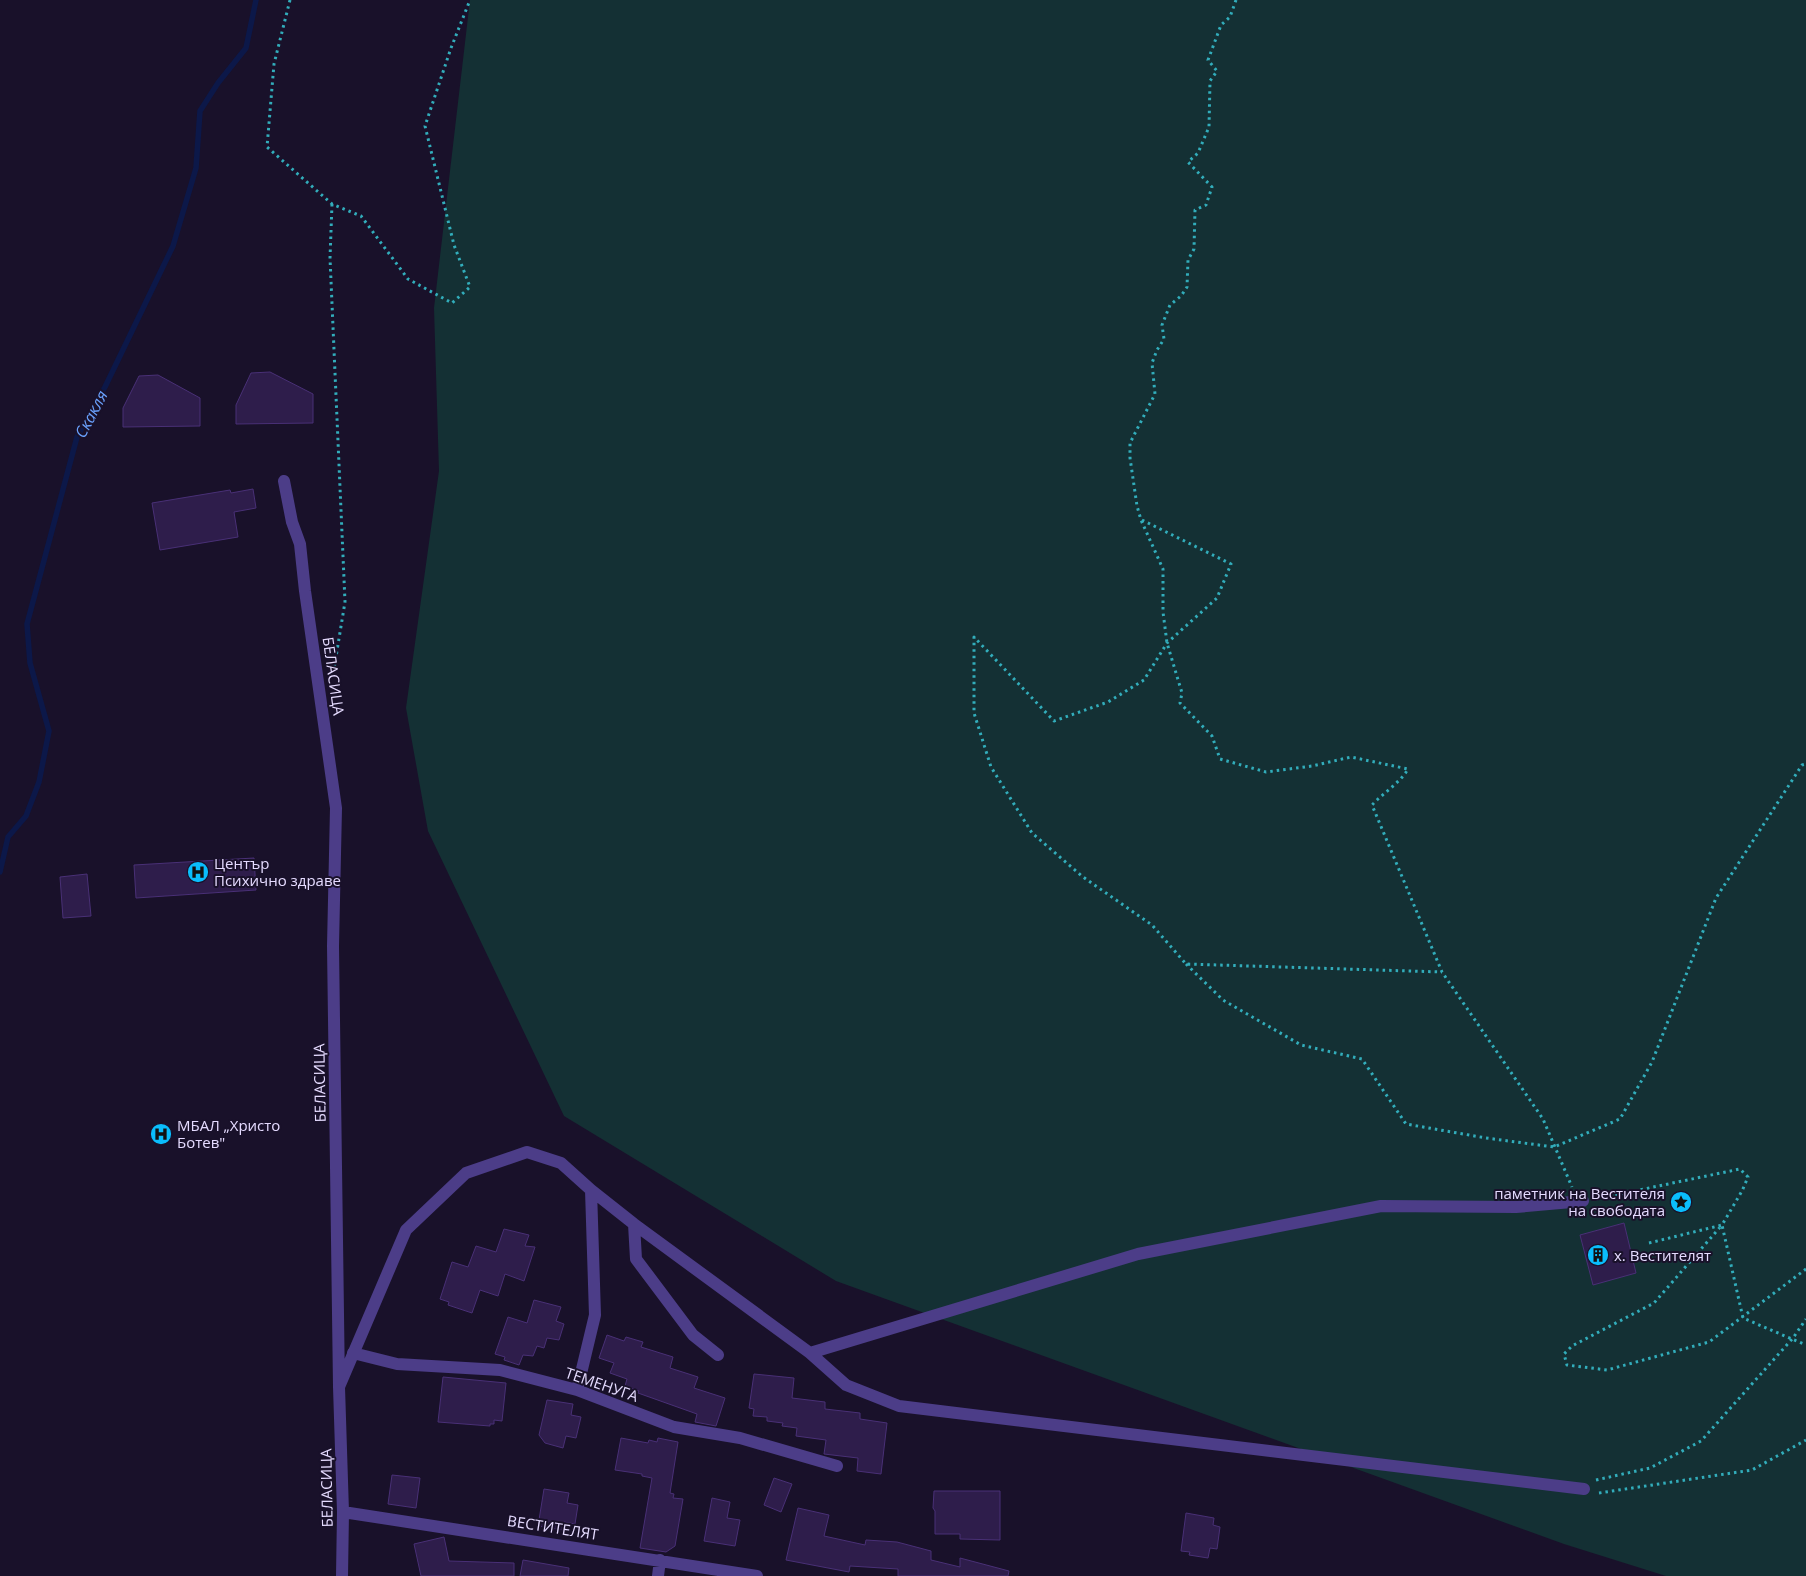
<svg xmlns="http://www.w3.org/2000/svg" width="1806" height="1576" font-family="'Open Sans',sans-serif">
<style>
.green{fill:#143034}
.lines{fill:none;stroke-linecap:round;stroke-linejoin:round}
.stream{stroke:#0c1849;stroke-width:5.5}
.building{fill:#2e1d4b;stroke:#493076}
.path{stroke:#32adbb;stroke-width:3;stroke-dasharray:2.5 4;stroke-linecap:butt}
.minor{stroke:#4c3d88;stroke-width:12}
.labels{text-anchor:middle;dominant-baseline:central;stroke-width:4;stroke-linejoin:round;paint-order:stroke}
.street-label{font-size:15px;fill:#e5dbff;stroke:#19112a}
.poi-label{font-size:15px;fill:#e5dbff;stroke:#19112a;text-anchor:start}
.water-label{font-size:16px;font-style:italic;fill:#6aa1fd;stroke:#19112a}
</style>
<rect width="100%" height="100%" fill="#19112a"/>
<path class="green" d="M470,0h1336v1576h-140l-102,-32 -728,-263 -272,-165 -136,-285 -22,-123 33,-237 -5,-163z"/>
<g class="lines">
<path class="stream" d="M0,872l8,-35 18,-21 13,-34 10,-51 -19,-68 -3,-39 50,-187 28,-50 68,-141 23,-78 4,-57 18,-28 28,-35 10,-48"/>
</g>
<path class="building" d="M270,372l43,22v29l-77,1v-19l15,-32z
M158,375l42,23v28l-77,1v-19l16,-32z
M253,489l3,19 -22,4 4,25 -78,13 -8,-47 78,-13 1,3z
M254,858l2,32 -120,8 -2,-33z
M87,874l4,42 -28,2 -3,-41z
M1624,1223l12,50 -43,12 -13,-50z
M504,1229l25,6 -4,11 10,1 -11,34 -19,-7 -7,22 -18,-6 -8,23 -24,-8 1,-3 -9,-3 12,-37 16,5 8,-21 20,6z
M534,1300l27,7 -5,14 8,3 -5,16 -12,-2 -3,10 -7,-2 -4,10 -10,-1 -4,10 -15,-5 1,-3 -10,-3 13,-37 19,6z
M607,1335l17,6 2,-4 17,5 -2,5 32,10 -3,11 28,9 -4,11 31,10 -9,28 -21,-4 2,-8 -59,-21 1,-2 -14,-5 2,-7 -17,-6 4,-10 -15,-5z
M754,1374l40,4 -2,20 33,4v7l35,4v6l27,4 -6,51 -24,-3 1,-13 -34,-4 2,-14 -30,-4 1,-8 -15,-2 1,-3 -16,-2v-4l-14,-1 1,-7 -5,-1z
M443,1377l63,6 -4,38 -8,-1v4h-4v2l-52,-4z
M547,1400l26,4 -2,11 10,2 -5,21 -10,-2 -3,12 -18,-5 -6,-8z
M621,1438l27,5 1,-3 8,2 1,-4 20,4 -8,51 4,1 -1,4 10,1 -8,47 -9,6 -26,-4 12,-70 -10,-2v-2l-27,-4z
M392,1475l28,3 -4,30 -28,-4z
M774,1478l18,6 -11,28 -17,-7z
M544,1489l25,4 -2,10 11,2 -3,19 -11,-2 -1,8 -25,-4z
M934,1491h66v49l-40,-1v-5h-25v-23l-2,-3z
M712,1498l18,4 -3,16 13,2 -5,26 -31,-5z
M798,1508l31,7 -5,21 41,9 1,-5 31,2 34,9v9l29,7v-9l49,13 -1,5h-110v-7l-48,-3 -1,6 -63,-12z
M1186,1513l28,5 -1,7 7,2 -3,22 -7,-1 -2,10 -19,-3 1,-3 -9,-1z
M444,1537l5,24 65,2v13h-93l-7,-32z
M523,1560l46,8 -1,8h-48z"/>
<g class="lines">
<path class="path" d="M290,0l-16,64 -7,83 65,57 29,12 47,63 44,24 18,-16 -16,-42 -29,-119 26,-78 19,-48
M1236,0l-6,17 -9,8 -13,35 9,11 -7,10 -1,46 -11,26 -10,9 24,25 -6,18 -11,5 -1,39 -6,11 -1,27 -6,9 -11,9 -8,20 2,14 -7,11 -5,13 3,31 -25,49v15l7,48 4,14 22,49v43l4,31 15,50 -2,10 32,33 8,23 46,13 46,-6 39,-9 57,12c-8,14 -25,24 -36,36l70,167 101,147 29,68
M332,204l-2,54 15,344 -12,73
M1142,520l89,44 -14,34 -50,45 -23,37 -36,22 -54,19 -80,-84v76l17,54 41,66 51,44 69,48 34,39 256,8
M1186,964l37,36 78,45 61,14 44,65 80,14 68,9 66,-28 32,-57 64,-164 86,-133 4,-1
M1596,1199l144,-30 8,8 -6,14 -20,34 21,93 63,27
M1649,1243l73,-18 -68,78 -82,43 -8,8 3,11 40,5 102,-28 97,-73
M1596,1480l54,-12 51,-27 92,-103 13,-19
M1599,1493l153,-23 54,-30"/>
<path class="minor" d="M284,481l8,41 8,22 5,47 31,217 -3,138 6,441 4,125 -1,64
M634,1224l2,35 57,76 25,20
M353,1353l44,11 103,6 77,20 97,37 66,11 97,28
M810,1353l328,-99 243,-48 135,1 67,-6
M339,1387l67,-157 60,-57 61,-21 34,11 30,27 43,34 176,129 36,32 53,21 685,83
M577,1390l18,-75 -4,-125
M343,1512l414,64
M658,1576l2,-16"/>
</g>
<defs>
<g id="hospital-disc" transform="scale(1.125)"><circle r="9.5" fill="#0abdfc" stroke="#19112a"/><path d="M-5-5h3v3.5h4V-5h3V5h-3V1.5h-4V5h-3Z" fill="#111"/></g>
<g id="sight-disc" transform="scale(1.125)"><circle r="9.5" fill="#0abdfc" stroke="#19112a"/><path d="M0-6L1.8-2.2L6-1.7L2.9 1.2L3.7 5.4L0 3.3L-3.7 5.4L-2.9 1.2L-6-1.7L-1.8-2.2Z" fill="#111"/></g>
<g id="building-disc" transform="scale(1.125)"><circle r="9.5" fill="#0abdfc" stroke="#19112a"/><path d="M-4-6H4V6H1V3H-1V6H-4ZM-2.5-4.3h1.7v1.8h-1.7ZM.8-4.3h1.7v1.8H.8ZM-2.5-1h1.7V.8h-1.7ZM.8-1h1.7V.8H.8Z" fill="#111"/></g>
</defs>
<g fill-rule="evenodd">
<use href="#hospital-disc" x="198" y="872"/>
<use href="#hospital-disc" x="161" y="1134"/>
<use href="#sight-disc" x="1681" y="1202"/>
<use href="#building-disc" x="1598" y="1255"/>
</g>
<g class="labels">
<g class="street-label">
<text transform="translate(334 676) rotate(82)">БЕЛАСИЦА</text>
<text transform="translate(319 1083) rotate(-91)">БЕЛАСИЦА</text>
<text transform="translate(602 1384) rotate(19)">ТЕМЕНУГА</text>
<text transform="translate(326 1488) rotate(-91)">БЕЛАСИЦА</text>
<text transform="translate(553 1527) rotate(9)">ВЕСТИТЕЛЯТ</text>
</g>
<g class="poi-label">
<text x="214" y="863">Център<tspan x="214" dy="17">Психично здраве</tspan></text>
<text x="177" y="1125">МБАЛ „Христо<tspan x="177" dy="17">Ботев"</tspan></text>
<text x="1665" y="1193" text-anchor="end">паметник на Вестителя<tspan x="1665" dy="17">на свободата</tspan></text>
<text x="1614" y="1255">х. Вестителят</text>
</g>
<g class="water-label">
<text transform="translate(91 414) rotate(-62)">Скакля</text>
</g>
</g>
</svg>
